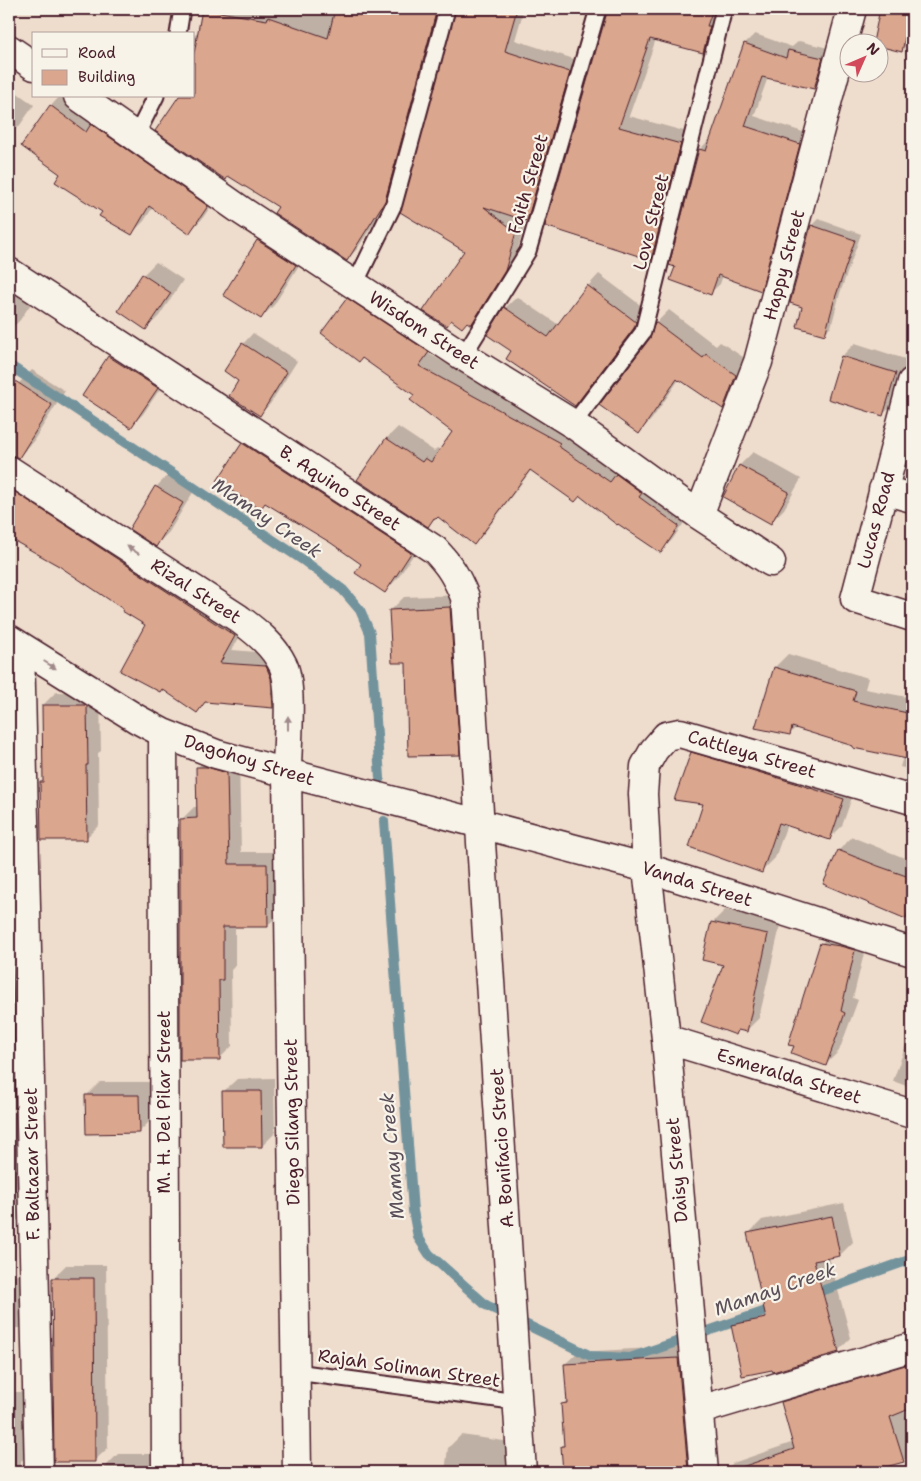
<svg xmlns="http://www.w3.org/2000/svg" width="921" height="1481" font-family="'Shantell Sans',sans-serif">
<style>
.shadow{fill:#0003}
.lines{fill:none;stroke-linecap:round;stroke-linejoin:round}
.stream{stroke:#73939c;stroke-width:10}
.building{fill:#daa68e;stroke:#4a1f2b}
.service-casing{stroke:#4a1f2b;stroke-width:19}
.minor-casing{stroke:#4a1f2b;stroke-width:31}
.service{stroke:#f7f3e8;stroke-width:15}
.minor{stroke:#f7f3e8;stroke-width:28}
.oneway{fill:#a0898a}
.labels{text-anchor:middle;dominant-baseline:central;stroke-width:4.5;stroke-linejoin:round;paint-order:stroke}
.street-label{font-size:18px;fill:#4a1f2b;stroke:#f7f3e8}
.water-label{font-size:19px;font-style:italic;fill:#5b505a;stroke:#f7f3e8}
</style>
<rect width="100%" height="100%" fill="#eedccd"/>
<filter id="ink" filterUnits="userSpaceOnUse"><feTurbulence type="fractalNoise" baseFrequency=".02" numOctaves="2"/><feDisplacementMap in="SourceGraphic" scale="10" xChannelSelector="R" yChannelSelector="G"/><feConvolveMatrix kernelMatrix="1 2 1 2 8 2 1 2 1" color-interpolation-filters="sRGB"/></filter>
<g filter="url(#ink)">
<path class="shadow" d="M203,9h241l-48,180 -39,60 -10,11 -67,-53 -51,-32 -4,4 -31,-83v-60l5,-6z
M481,9h43l-9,31 65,21 -43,147 -11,12 -11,39 -33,53 -11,11 -3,-2 -16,-2 -6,6 20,-74 -25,-135z
M610,9h112l-8,32 -11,11 -47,-13 -27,77 62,17 -29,114 -11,11 -105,-33z
M882,9h30v30l-11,11 -27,-8z
M755,34l37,13 7,-6 33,8 -8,29 -10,10 -46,-11 -14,39 55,18 -39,146 -10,10 -37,-15 -3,9 -10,9 -34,-27 24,-117 9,-9h2l34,-97z
M9,87l25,18 -14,20 -11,11z
M60,96h8l152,97 -18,26 -13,13 -36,-25 -9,14 -13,13 -28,-22 -41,-38 -11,-68z
M818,219l43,15 -21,59 -9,34 -7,6 -21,-26 9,-82z
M271,228l37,23 -34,54 -13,13 -37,-24 34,-53z
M156,262l27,18 -24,36 -13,13 -3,-54z
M9,267l31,23 -20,30 -11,11z
M599,274l48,36 -1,5 -60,78 -12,12 -62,-54 -7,-43 12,-11 42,28 29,-39z
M359,288l80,52 -10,14 141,78 120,82 -18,26 -12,11 -79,-56 -49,-26 -47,63 -11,11 -36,-27 -10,9 -41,-87 11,-11 36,24 3,-3 4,2 13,-19 -38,-37 -68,-95z
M669,310l47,36 4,-4 29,19 -13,34 -13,12 -43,-29 -28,41 -13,13 13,-94 4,-15z
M253,333l44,28 -27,43 -10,10 -20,-33 3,-37z
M122,343l48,31 -27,40 -13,13 -46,-32 25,-39z
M855,343l53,17 -12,42 -14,13 -53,-17 13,-42z
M32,370l33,21 -33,52 -13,14 -10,-4v-54l9,-15z
M256,431l167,109 -25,38 -13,13 -22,-28 -32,-21 -65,-40 -6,6 -41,-27 24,-37z
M753,452l48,27 -17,30 -13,13 -47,-26 16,-31z
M9,464l239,158 -16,28 47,4 7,40 -13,13 -66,-6 -10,10 -34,-23 -17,-63 -21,-17 -66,-43 -50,-29z
M169,474l26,15 -26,43 -13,13 -25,-16 25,-42z
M463,595l9,146 -13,13 -68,-144 13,-13z
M788,654l80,24 -3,11 47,9v72l-12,-3 3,-10 -48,-12 -59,-18 -6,7 -33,-7 18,-60z
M56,692l44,1 1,58 -3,2 1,72 -13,13 -45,-55 3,-3 -1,-75z
M705,740l151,46 -14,40 -13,13 -42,-15 -12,34 -13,13 -57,-68 -13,-50z
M210,755l29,6 2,91h38l1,61 -13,13h-32v40l-4,4 1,76 -13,13 -37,-240 12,-12h4l-1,-39z
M9,779h10l5,218 -13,12 1,80 -3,4z
M852,837l60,24v50l-7,7 -66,-68z
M725,910l56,12 -22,96 -13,13 -6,-2 -4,5 -11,-70 -13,-41z
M834,930l34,7 -15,61 5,2 -19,51 -13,13 -5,-120z
M912,1028v60l-19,-7z
M274,1078l1,55 -13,13 -39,-54 14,-13z
M100,1082h52v37l-13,13 -52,-37z
M9,1148h15l1,65 -12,11h-4z
M844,1203l9,39 -13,13 -11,2 22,81 -13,13 -106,-25 13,-13 20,-5 -16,-75 13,-13z
M66,1265h40l2,183 -14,13h-38l-4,-174 1,-2v-7z
M9,1275h21l1,41 -11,12h-11z
M690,1346l18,126h-144l-2,-26 3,-2 -2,-40 5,-5 -3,-35 13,-12z
M912,1355v52l-8,3 8,27v15l-9,9 -49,11h-130l9,-9 61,-21 -11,-39 12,-13z
M9,1392h24l1,58 -13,11v11h-12z
M461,1435l57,8 2,29h-75l3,-24z
M118,1454h44v18h-57v-5z"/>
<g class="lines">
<path class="stream" d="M9,365l294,195 40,30 17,20 10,23 10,145
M384,821l29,390 5,26 11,17 57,51 105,51 39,2 147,-51
M810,1295l102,-36"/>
</g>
<path class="building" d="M202,9l65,11 1,-3 60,21 7,-29h102l-52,192 -38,60 -73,-48 4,-6 -50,-31 -2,4 -71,-49 24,-35h15v-42z
M456,9h61l-12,42 65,21 -43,149 -43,-14 32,25 -11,39 -34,54 -4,-3 -5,6 -11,-8 -4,6 -24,-15 41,-60 -64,-39z
M608,9h105l-6,17h3l-7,27 -53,-14 -31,88 62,17 -30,116 -106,-34z
M880,9h31l-9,43 -24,-6v-4h-5z
M744,43l42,15 2,-8 35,8 -9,31 -52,-12 -17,49 55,18 -39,147 -43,-16 -7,20 -41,-15 5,-13 -6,-2 30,-116 7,2z
M50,105l36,27 5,-8 117,82 -19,28 -40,-28 -17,29 -33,-19 3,-4 -47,-30 5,-8 -39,-28z
M811,225l44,15 -21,61 -9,34 -28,-8 5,-20 -12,-4z
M257,240l39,25 -35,54 -38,-24z
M142,274l29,19 -25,37 -28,-19z
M587,285l49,37 -2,6 -59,78 -69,-47 5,-8 -24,-16 17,-28 44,30z
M347,298l82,54 -10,14 141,77 -2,3 52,36 6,-8 26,19 -3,4 40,29 -18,27 -43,-29 -1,1 -37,-29 -5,6 -45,-32 -56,75 -36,-28 -2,2 -2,-1 -6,9 -71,-47 29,-42 36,24 3,-4 6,4 21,-30 -42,-32 4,-5 -52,-37 -3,4 -38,-29z
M655,322l48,36 3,-4 30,21 -13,34 -43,-29 -1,1 -2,-2 -38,55 -40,-29 51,-67z
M242,343l45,29 -27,44 -31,-20 9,-15 -14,-10z
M108,356l50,32 -27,40 -49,-32z
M841,356l55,17 -13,43 -55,-17z
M9,377l43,28 -33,53 -10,-3z
M242,443l169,110 -26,40 -30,-20 6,-9 -30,-21 -66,-40 -5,7 -43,-29z
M739,465l50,27 -18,32 -48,-27z
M155,486l28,17 -27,44 -27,-18z
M9,488l226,148 -15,27 46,3 5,12 2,30 -68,-6 -8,11 -35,-24 -2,3 -40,-21 25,-46 -23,-14 1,-2 -64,-43 -50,-28z
M450,607l10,148 -52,1 -2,-93h-14l-3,-53z
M774,667l82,24 -3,10 59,13v46l-59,-12v-2l-61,-19 -2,8 -35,-7z
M42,705h42l3,1 1,59h-2l1,75h-46l-1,-58h3z
M691,752l104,31 49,16 -14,41 -51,-17 -17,50 -73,-26 14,-43 -29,-4z
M196,767h11l20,6 2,91h38l1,63h-45v53h-4l1,80h-40v-241l17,-1z
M838,850l40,16 34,12v22l-6,19 -83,-35z
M711,922l57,12 -21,98 -9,-2 -2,5 -35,-13 22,-57 -21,-5z
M820,943l20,3 15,4 -14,61 4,2 -19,53 -35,-13 3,-7 -6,-1z
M222,1091h39l1,56h-39z
M85,1095h54l1,38 -54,1z
M832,1216l8,40 -26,5 25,91 -66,20 -1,-2 -30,6 -11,-51 35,-7 -19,-85z
M52,1278h42l1,184h-41z
M678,1358l10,112 -20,2h-105l-2,-26h3l-3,-42 6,-1 -3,-39z
M912,1363v45l-22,9 14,45 -37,10h-127l-1,-4 55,-19 -13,-47z"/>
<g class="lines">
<g class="service-casing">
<path id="service" d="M178,34l4,-25
M136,136l20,-40
M355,284l39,-80 53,-195
M463,356l65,-105 70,-242
M573,424l70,-92 81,-323
M296,1372l222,30"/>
</g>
<g class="minor-casing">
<path id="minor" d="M9,49l25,17
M78,96l164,115 221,145 110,68 126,91 72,47
M9,272l426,278c16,17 21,26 30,47l57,875
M912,382l-57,217 57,18
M9,470l229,148c17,13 35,26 45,47 10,21 4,81 4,107l10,700
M883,490l29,8
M699,515l59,-153 94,-353
M9,639l128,80 26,14 53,21 431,114 265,84
M20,646l19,826
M163,733l3,739
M666,1039l246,75
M700,1410l212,-63
M704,1472l-38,-433 -19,-171 -4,-74 2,-28 9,-16 12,-14 14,-3 232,67"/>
</g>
<use href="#service" class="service"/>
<use href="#minor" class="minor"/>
</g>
<defs><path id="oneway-solid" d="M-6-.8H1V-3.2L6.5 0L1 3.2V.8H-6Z" transform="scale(1.25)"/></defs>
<g class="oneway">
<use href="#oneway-solid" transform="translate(133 550) rotate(-147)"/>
<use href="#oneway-solid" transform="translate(50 665) rotate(32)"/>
<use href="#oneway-solid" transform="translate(288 723) rotate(-90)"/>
</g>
</g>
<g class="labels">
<g class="street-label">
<text transform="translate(528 184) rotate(-74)">Faith Street</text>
<text transform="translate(651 222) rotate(-76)">Love Street</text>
<text transform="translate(784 265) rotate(-75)">Happy Street</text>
<text transform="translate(424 330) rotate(33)">Wisdom Street</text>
<text transform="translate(340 488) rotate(33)">B. Aquino Street</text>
<text transform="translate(876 520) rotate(-75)">Lucas Road</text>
<text transform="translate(196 591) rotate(33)">Rizal Street</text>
<text transform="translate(752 754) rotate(16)">Cattleya Street</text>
<text transform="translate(249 760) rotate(17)">Dagohoy Street</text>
<text transform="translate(697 884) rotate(17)">Vanda Street</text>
<text transform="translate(789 1076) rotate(17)">Esmeralda Street</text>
<text transform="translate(164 1102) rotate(-90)">M. H. Del Pilar Street</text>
<text transform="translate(292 1122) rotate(-91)">Diego Silang Street</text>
<text transform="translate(502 1148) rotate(-94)">A. Bonifacio Street</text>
<text transform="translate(32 1164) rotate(-91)">F. Baltazar Street</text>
<text transform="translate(677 1170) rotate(-95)">Daisy Street</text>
<text transform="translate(409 1368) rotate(8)">Rajah Soliman Street</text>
</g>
<g class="water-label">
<text transform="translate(267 518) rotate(34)">Mamay Creek</text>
<text transform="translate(392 1156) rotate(-95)">Mamay Creek</text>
<text transform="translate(775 1289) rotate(-19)">Mamay Creek</text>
</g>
</g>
<rect width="921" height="1481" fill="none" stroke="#f7f3e8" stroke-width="30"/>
<rect x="15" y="15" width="891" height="1451" fill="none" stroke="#4a1f2b" stroke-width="2" filter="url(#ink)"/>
<rect x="32" y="32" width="162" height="65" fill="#f7f3e8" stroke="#b29e9c"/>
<rect x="42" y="49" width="25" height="8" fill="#f7f3e8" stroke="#b29e9c"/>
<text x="78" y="58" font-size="15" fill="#4a1f2b">Road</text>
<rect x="42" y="70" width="25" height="15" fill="#daa68e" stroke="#b29e9c"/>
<text x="78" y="82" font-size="15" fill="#4a1f2b">Building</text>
<g transform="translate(864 58) rotate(45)"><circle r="24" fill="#f7f3e8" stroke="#b29e9c"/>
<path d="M0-4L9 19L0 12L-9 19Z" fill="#d1495b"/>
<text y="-8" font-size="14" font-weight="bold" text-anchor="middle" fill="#4a1f2b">N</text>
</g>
</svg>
